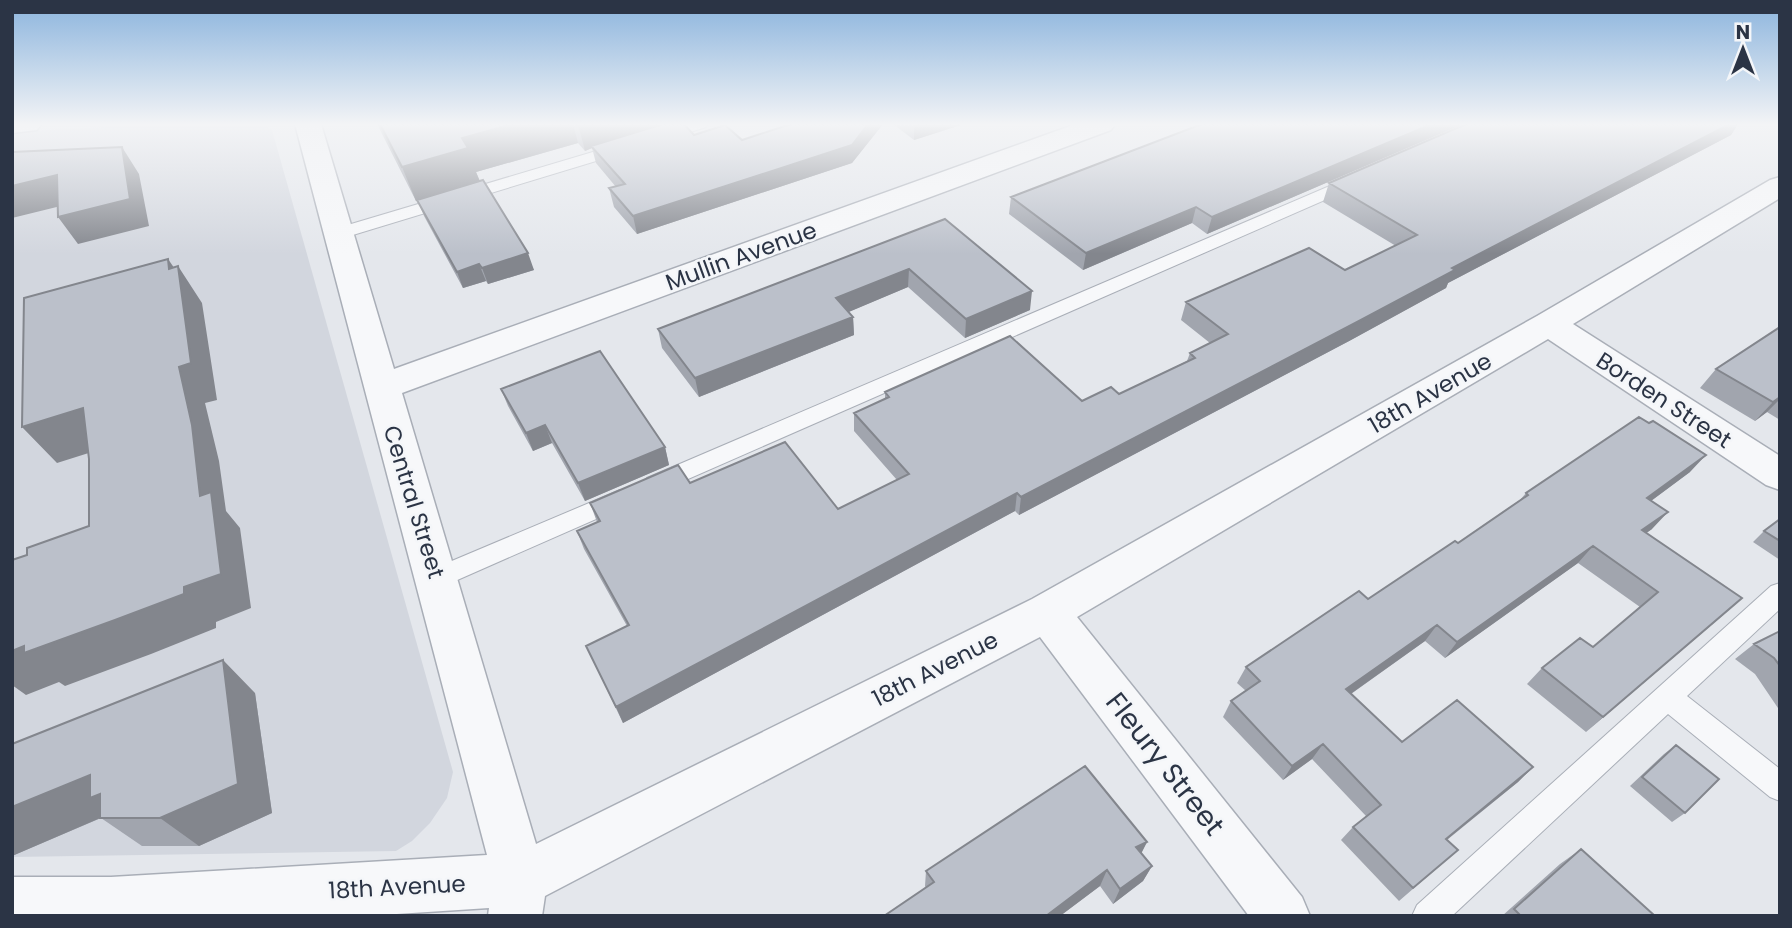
<svg xmlns="http://www.w3.org/2000/svg" width="1792" height="928" font-family="Poppins,sans-serif">
<style>
.built{fill:#d2d6de}
.lines{fill:none;stroke-linecap:round;stroke-linejoin:round}
.service-casing{stroke:#a9aeb7;stroke-width:2}
.minor-casing{stroke:#a9aeb7;stroke-width:3}
.tertiary-casing{stroke:#a9aeb7;stroke-width:3}
.service{fill:#f7f8fa;fill-rule:evenodd}
.minor{fill:#f7f8fa;fill-rule:evenodd}
.tertiary{fill:#f7f8fa;fill-rule:evenodd}
.wall{fill:#a1a5ae}
.shaded-wall{fill:#83868d}
.building{fill:#bbc0ca;stroke:#83868d;stroke-width:2}
.labels{text-anchor:middle;dominant-baseline:central;stroke-width:5;stroke-linejoin:round;paint-order:stroke}
.street-label{font-size:23px;fill:#2b3445;stroke:#f4f6f9}
.near-street-label{font-size:28px;fill:#2b3445;stroke:#f4f6f9}
</style>
<rect width="100%" height="100%" fill="#e4e7ec"/>
<path class="built" d="M166,124h96l10,6 181,642 -6,26 -17,25 -18,18 -16,10 -384,6v-725z"/>
<g class="lines">
<g class="service-casing">
<path id="service" d="M683,124h25l-2,3 -47,15 -8,-5 2,-3z
M623,143l6,2 2,3 -2,3 -286,87h-12l-3,-4 3,-4z
M1353,176l6,1 2,4 -2,4 -696,305 -8,3 -8,-3 -4,-6 4,-6z
M620,490l8,3 4,6 -4,6 -182,80 -9,3 -9,-3 -4,-7 4,-7z
M1780,583v26l-93,87 93,73v32l-10,-4 -102,-83 -216,202h-40l5,-11 354,-319z"/>
</g>
<g class="minor-casing">
<path id="minor" d="M295,124h26l73,245 682,-245h39l-4,6 -709,263 134,451 496,-245 505,-283 233,-136 10,-3v21l-207,126 207,132v34l-14,-5 -218,-146 -471,278 225,280 8,19h-61l-209,-279 -495,259 -3,20h-54l1,-8 -123,8h-354v-39h99l376,-22z"/>
</g>
<g class="tertiary-casing">
<path id="tertiary" d="M12,124h29l-4,6 -25,3z"/>
</g>
<use href="#service" class="service"/>
<use href="#minor" class="minor"/>
<use href="#tertiary" class="tertiary"/>
</g>
<path class="wall" d="M377,124h307l10,11 48,5 49,-16h92l-31,39 -215,71 -23,-27 -5,-19 7,-1 -20,-24 -4,-15 -7,3 -7,-8 -102,29 4,9 54,89 -46,14 -2,-3 -23,7 -39,-72 -6,-15h-2z
M893,124h71l-50,16z
M1202,124h261l-256,110 -15,-11 -109,47 -74,-56 2,-17z
M1466,124h272l-7,11 -283,148 -2,5 -95,52 -332,175 -4,-4 -392,212 -37,-77 41,-20 -43,-77 -7,-18 20,-9 -7,-19 100,-20 148,26 59,-29 -43,-49v-18l31,-14v-7l197,9 37,-7 68,-33 3,-8 20,-10 -29,-23 5,-18 159,-32 51,-24 -73,-44 6,-19z
M945,219l85,91 -65,28 -57,-51 -60,25 5,5 1,18 -155,62 -37,-49 -4,-19z
M1780,327v93l-13,-8 -12,9 -55,-33 16,-19z
M501,389l164,58 4,18 -84,36 -33,-58 -19,8 -25,-45z
M1690,472l-39,29 1,28 -6,4 78,81 -138,118 -59,-48 15,-16 51,-21 47,-40 -62,-44 -133,95 -20,-17 -74,53 51,48 131,25 -15,15 -71,58 -4,23 -44,38 -58,-61 12,-13 13,-11 -54,-57 -29,21 -60,-63 8,-16 15,-10 -9,-8 9,-16 122,-68 90,-56 62,-43 6,-7z
M1780,519v41l-27,-18 11,-11z
M1780,631v80l-25,-37 -20,-15 19,-15z
M255,693l17,120 -73,33h-57l-41,-28 -89,38v-112z
M1676,745l9,68 -13,9 -42,-36 34,-32z
M1147,842l-6,11 11,13 -9,15 -30,23 -13,-18 -40,30h-176l42,-28 -1,-2 1,-15z
M1581,849l74,67h-153l58,-52z"/>
<path class="shaded-wall" d="M513,124h60l5,19 -102,29 4,10 -64,19 -14,-34 60,-29z
M578,124h92l-79,22 1,2 -7,3z
M868,124h15l-31,39 -215,71 -4,-18z
M914,124h50l-50,16z
M1432,124h31l-256,110 5,-17z
M1730,124h8l-7,11 -283,148 -2,5 -95,52 -332,175 2,-18 431,-229z
M122,147l17,27 10,52 -71,18 -20,-27z
M57,175l20,27 -65,16v-32z
M1196,207l-4,16 -109,47 3,-17z
M528,253l6,17 -46,14 -6,-16z
M168,259l11,16 -1,-9 24,37 15,97 -12,3 14,58 7,50 14,17 11,80 -35,14v6l-65,26 -86,32 -6,-4 -33,13 -14,-10v-34l172,-64 -5,-220z
M479,264l7,17 -23,7 -6,-16z
M909,269l-1,18 -71,30 -1,-19z
M1032,291l-2,19 -65,28 1,-19z
M853,317l1,18 -155,62 -4,-19z
M1780,397v2l-13,13 -12,9 18,-19z
M83,408l31,37 -57,18 -35,-36z
M545,425l7,18 -19,8 -7,-18z
M665,447l4,18 -84,36 -7,-18z
M1706,455l-16,17 -58,43 15,-17z
M1017,493l-2,18 -392,212 -7,-16z
M1668,512l-16,17 -25,18 15,-17z
M1593,546l-15,17 -133,95 12,-16z
M1742,598l-18,16 -138,118 17,-15z
M1437,625l-12,16 -90,64 11,-16z
M223,660l32,33 17,120 -73,33 -39,-28z
M1323,744l-11,15 -29,21 9,-14z
M1533,767l-15,15 -87,70 15,-13z
M90,775l22,38 -100,43v-49z
M1147,842l-8,16 -3,-11z
M1152,866l-9,15 -30,23 7,-15z
M1107,870l-7,16 -40,30h-14z"/>
<path class="building" d="M380,124h133l-51,14 6,10 -66,19z
M663,124h21l10,11 31,-10 17,15 49,-16h77l-16,21 -219,71 -24,-28 16,-4 -34,-38z
M1202,124h230l-220,93 -16,-10 -110,46 -75,-56z
M1466,124h264l-278,144 3,2 -96,51 -338,176 -4,-4 -401,214 -30,-61 43,-21 -52,-94 23,-10 -10,-18 88,-38 12,18 95,-41 53,67 71,-35 -55,-61 35,-16 -4,-5 125,-56 72,65 29,-14 8,7 76,-36 -5,-5 38,-19 -42,-32 123,-54 36,22 72,-35 -88,-52z
M122,147l8,52 -72,18 -1,-42 -45,11v-34z
M483,180l45,73 -46,15 -3,-4 -22,8 -40,-72z
M945,219l87,72 -66,28 -57,-50 -73,29 17,19 -158,61 -37,-49z
M168,259l1,10 9,-3 13,97 -12,4 13,58 8,71 11,-4 10,82 -37,13v7l-69,26 -91,33v-7l-12,5v-91l15,-5v-7l62,-22v-67l-6,-51 -61,19 2,-129z
M1780,327v70l-7,5 -57,-33z
M600,351l65,96 -87,36 -33,-58 -19,8 -25,-44z
M1639,417l10,6 4,-2 53,34 -59,43 21,14 -26,18 100,68 -139,119 -61,-49 38,-30 13,9 65,-55 -65,-46 -136,96 -20,-17 -91,64 56,53 55,-42 76,67 -87,72 12,11 -45,38 -60,-61 28,-22 -58,-61 -31,22 -61,-65 29,-20 -14,-14 113,-76 9,8 87,-58 3,2 70,-48 -2,-2z
M1780,519v22l-16,-10z
M1780,631v35l-6,-8 -20,-14z
M223,660l15,124 -78,34h-60v-24l-10,4v-23l-78,32v-63z
M1676,745l43,34 -34,34 -43,-36z
M1085,766l62,76 -11,5 16,19 -32,23 -13,-19 -61,46h-162l50,-34 -8,-11z
M1581,849l74,67h-134l-7,-7z"/>
<linearGradient id="sky" x2="0" y2="1"><stop stop-color="#8bb4dd"/><stop offset="0.49" stop-color="#f3f4f6"/><stop offset="1" stop-color="#f3f4f6" stop-opacity="0"/></linearGradient>
<rect width="1792" height="254" fill="url(#sky)"/>
<g class="labels">
<g class="street-label">
<text transform="translate(741 256) rotate(-20)">Mullin Avenue</text>
<text transform="translate(1430 393) rotate(-30)">18th Avenue</text>
<text transform="translate(1664 400) rotate(33)">Borden Street</text>
<text transform="translate(414 502) rotate(73)">Central Street</text>
<text transform="translate(935 669) rotate(-27)">18th Avenue</text>
<text transform="translate(397 887) rotate(-3)">18th Avenue</text>
</g>
<g class="near-street-label">
<text transform="translate(1165 764) rotate(52)">Fleury Street</text>
</g>
</g>
<rect width="1792" height="928" fill="none" stroke="#2b3445" stroke-width="28"/>
<g transform="translate(1743 49)" stroke="#f4f6f9" stroke-width="5" paint-order="stroke">
<path d="M0-5L12 26L0 18L-12 26Z" fill="#2b3445"/>
<text y="-10" font-size="19" font-weight="bold" text-anchor="middle" fill="#2b3445">N</text>
</g>
</svg>
